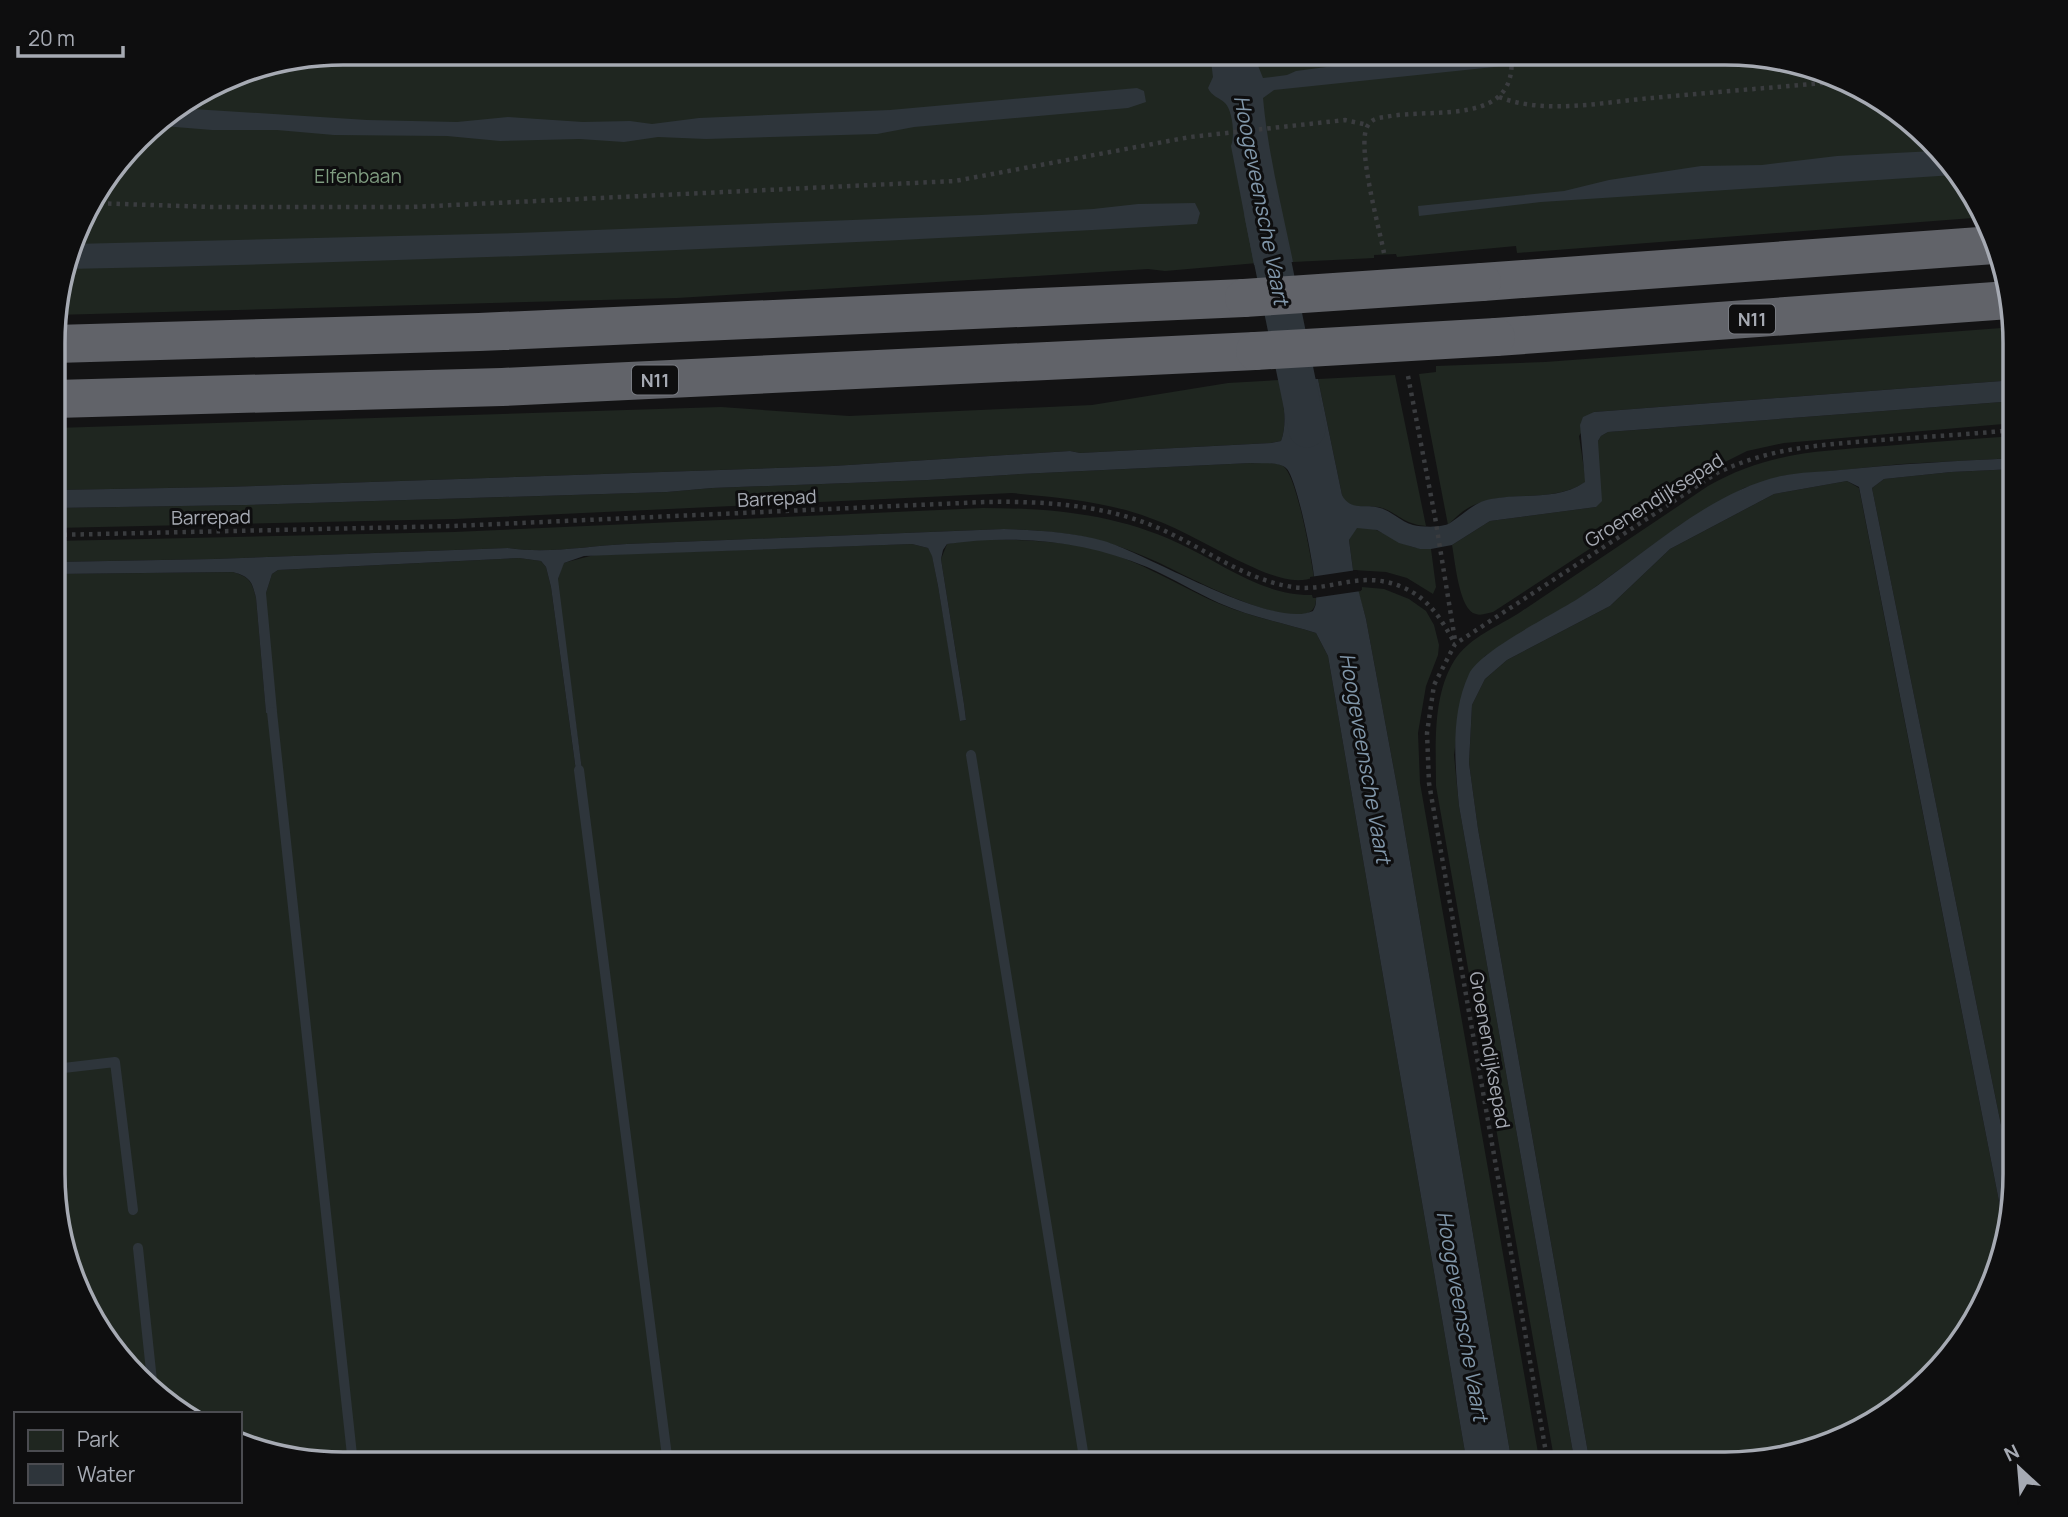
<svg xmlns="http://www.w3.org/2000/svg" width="2068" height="1517" font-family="Manrope,sans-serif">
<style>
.green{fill:#1f2620}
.water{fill:#2e353b}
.pier{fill:#131314}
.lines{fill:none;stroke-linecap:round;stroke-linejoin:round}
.stream{stroke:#2e353b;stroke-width:10}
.canal{stroke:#2e353b;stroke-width:37}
.path{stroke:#3a3c3f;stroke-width:4.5;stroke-dasharray:3.5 5;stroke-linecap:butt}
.highway{stroke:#616369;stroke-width:38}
.highway-bridge{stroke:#616369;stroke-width:38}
.labels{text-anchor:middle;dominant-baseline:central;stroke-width:6;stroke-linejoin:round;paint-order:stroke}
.shield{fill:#0e0e0f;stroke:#787b82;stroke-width:2}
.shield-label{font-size:18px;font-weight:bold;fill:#a6aab3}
.park-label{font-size:19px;fill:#7f9c80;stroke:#0e0e0f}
.street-label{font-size:19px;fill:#a6aab3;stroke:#0e0e0f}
.water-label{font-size:21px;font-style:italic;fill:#8197aa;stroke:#0e0e0f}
.rim{fill:none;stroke:#a6aab3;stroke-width:3.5}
</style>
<rect width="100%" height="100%" fill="#131314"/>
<path class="green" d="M342,53h1402l75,15 83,45 84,104 -469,36 -1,-7 -119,11 -1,-3 -22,1v3l-81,4 -1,-2 -127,11 -17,-2 -471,29 -622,17v-10l28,-91 68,-89 81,-51z
M2015,327v53l-421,32 -15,24 7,46c-34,22 -76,7 -112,23 -10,4 -18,12 -26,20l-29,-151 17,-2v-6l109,-4z
M1395,375l31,151c-25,-2 -29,-15 -48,-19 -9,-2 -20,2 -29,-3 -4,-2 -5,-5 -7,-9l-24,-116z
M1279,380c4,19 9,43 2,61l-10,2 -191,10 -10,-2 -237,15 -609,21 -169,3v-62l666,-21 128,9 243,-11 136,-22z
M2015,401v22l-231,20 -37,8 -32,16 -222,145c-5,1 -12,4 -17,2 -17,-3 -21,-54 -24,-69l38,-24 106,-14 2,-66 3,-5 7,-4z
M2015,436v22l-113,6 -120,12 -38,12 -64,37 -97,71 -98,60 -24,49 -7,50 5,51 116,658h-20l-119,-678c0,-40 -4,-89 18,-125 16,-25 44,-34 68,-50 62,-42 124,-83 186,-125 60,-34 111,-35 177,-40 43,-4 87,-7 130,-10z
M1251,463c9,1 24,-2 32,3 14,9 28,92 31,111 -19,9 -47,-3 -66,-12 -33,-15 -64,-35 -98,-47 -45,-17 -90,-20 -138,-25l-557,26 -400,9v-20l190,-3 422,-13 45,-4 216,-8 92,-6z
M2015,469v725l-143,-706 12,-9 67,-7z
M1847,481l12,7 147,749 -6,31 -45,83 -101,83 -128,30h-136l-112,-635 -9,-66 3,-58 13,-26 22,-19 103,-54 60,-57 104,-55z
M983,508c68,0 133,6 195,35 44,20 84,53 134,52l1,3h3c3,51 -142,-29 -161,-37 -16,-7 -33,-14 -50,-19 -33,-10 -68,-12 -101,-13l-377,15c-40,2 -79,10 -119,4l-294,11 -159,3v-21l399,-9z
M1367,527c24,6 36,23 64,22l5,38 -3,7 -26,-16 -21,-6 -33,-2 -4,-30 7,-12z
M971,540c36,-1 75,0 111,6 50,9 92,38 138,58 31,13 64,19 96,29l12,23 139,808h-1143l-84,-20v-30h-58l-16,-10 -75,-85 -36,-107v-638l178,-2c17,5 19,10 23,26l10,114v-119l6,-19 6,-4 241,-12 22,3 5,6 5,20 25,184 6,-1 -24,-179v-12l5,-16 31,-8 318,-11 16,4 4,7 6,31 23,135 5,-1 -2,-16 -23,-145 6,-15z
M1362,587l22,2 25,10 17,12 8,14 5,20 -1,10 -12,31 -8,47 2,50 120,681h-28l-113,-667 -33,-178 -8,-28 4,-1z"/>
<path class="water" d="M471,53h165c-40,10 -125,8 -165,0z
M1210,53h43l10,25 24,-3 9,-4 136,-18h142l-42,5 -38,9 -220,23 -11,8c5,56 19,110 30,164l-39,3 -23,-119c4,-9 2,-35 -6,-43 -6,-6 -13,-6 -17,-15l5,-11z
M1137,88l7,3 2,11 -18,6 -214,19 -37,7 -171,5 -48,-2 -34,5 -44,-3 -80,2 -53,-5 -113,-1 -57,-5h-65l-61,-5 26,-17 190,12 90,2 51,-5 75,5 47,-1 22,3 47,-6 191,-8z
M1934,151l20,24 -413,27 -122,14 -1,-10 146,-15 45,-11 92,-14 61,-1 75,-9z
M1195,203l5,10 -3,11c-377,22 -754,37 -1131,45l7,-25 444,-11 464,-18 112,-6 45,-5z
M1318,379l24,116c9,17 23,8 38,13 12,3 21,14 33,17 9,2 29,3 37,-2 14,-9 24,-21 41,-24 32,-6 66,2 94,-17l-5,-57 3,-8 11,-5 421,-32v21l-407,31 -7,4 -3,5 4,60 -6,6 -106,14 -38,24 -21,4h-11l-21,-6 -22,-13 -20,-2 -8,12 4,30 13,49 33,178 113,667h-45l-139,-808 -12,-23c-32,-10 -66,-16 -97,-30 -24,-11 -47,-25 -72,-36 -62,-26 -133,-33 -200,-23l-4,6 -2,9 23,145 2,16 -6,1 -22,-135 -6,-30 -4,-8 -16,-4 -328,12 -20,7 -6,16 24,191 -6,1 -25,-184 -5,-20 -5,-6 -22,-3 -241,12 -6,4 -6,19 11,118 -11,2 -10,-115c-4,-17 -6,-21 -23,-26l-178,2v-12l159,-3 294,-11c40,6 79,-2 119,-4l377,-15c33,1 68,3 100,12 46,14 169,89 209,70 2,-4 3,-6 3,-10 2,-19 -18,-120 -29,-132 -8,-8 -25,-5 -36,-6l-231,11 -92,6 -216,8 -45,4 -422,13 -190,3v-18l169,-3 609,-21 237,-15 10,2 191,-10 10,-2c7,-18 2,-43 -2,-61z
M2015,458v11l-64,3 -67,7 -12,9 143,706 -9,43 -147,-750 -12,-6 -73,13 -104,55 -60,57 -103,54 -22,19 -13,26 -3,58 9,66 112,635h-15l-116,-658c-4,-43 -9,-91 10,-132 11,-24 88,-61 113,-78 61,-40 126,-104 199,-120 19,-4 40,-4 59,-6 58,-6 116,-9 175,-12z"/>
<path class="pier" d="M1357,570l4,21 -48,7 -3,-21z"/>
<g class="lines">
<path class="stream" d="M272,712l81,752
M971,755l114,709
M579,770l89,694
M55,1069l60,-7 18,148
M138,1248l15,142"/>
<path class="canal" d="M1263,215l44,214"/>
<path class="path" d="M1499,97c47,18 104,5 153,1 64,-6 128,-11 192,-17
M91,203l121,4h199l544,-26 235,-44 155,-17 23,5
M1384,253c-5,-26 -27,-105 -17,-126 4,-8 10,-9 18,-10 48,-10 135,11 126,-64
M1408,376l27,141 20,123
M55,535l399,-9 530,-24c56,-1 114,2 167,23 46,18 88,52 136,61 42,9 70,-18 115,1 27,11 40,33 53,57
M1548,1464l-119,-681 -2,-50 7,-48 21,-41 262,-171c54,-26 105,-28 163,-33 45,-3 90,-6 135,-10"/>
<path class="highway" d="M1482,282l512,-37
M1496,337l513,-37
M55,344l424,-12 765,-34
M55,399l447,-12 753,-36"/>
<path class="highway-bridge" d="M1244,298l238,-16
M1255,351l241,-14"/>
</g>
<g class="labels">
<g class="shield">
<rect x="1729" y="304.5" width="46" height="29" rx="5"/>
<rect x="632" y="365.5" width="46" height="29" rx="5"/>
</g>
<g class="shield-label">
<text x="1752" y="319">N11</text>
<text x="655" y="380">N11</text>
</g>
<g class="park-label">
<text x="358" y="176">Elfenbaan</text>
</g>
<g class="street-label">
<text transform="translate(777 498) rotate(-3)">Barrepad</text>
<text transform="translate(1654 500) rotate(-32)">Groenendijksepad</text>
<text transform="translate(211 517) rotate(-1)">Barrepad</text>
<text transform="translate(1490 1050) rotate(80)">Groenendijksepad</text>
</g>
<g class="water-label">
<text transform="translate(1262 200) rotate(79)">Hoogeveensche Vaart</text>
<text transform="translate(1366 758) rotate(80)">Hoogeveensche Vaart</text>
<text transform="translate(1463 1316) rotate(80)">Hoogeveensche Vaart</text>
</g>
</g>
<path d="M0 0H2068V1517H0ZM343 65H1725A278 278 0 0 1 2003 343V1174A278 278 0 0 1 1725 1452H343A278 278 0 0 1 65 1174V343A278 278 0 0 1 343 65Z" fill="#0e0e0f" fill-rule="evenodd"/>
<path class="rim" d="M343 65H1725A278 278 0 0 1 2003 343V1174A278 278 0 0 1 1725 1452H343A278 278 0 0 1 65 1174V343A278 278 0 0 1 343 65Z"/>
<rect x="14" y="1412" width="228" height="91" fill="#0e0e0f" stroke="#4b4c51" stroke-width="2"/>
<rect x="28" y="1430" width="35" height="21" fill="#1f2620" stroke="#4b4c51" stroke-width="2"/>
<text x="77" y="1447" font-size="21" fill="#a6aab3">Park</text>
<rect x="28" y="1464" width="35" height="21" fill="#2e353b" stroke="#4b4c51" stroke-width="2"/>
<text x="77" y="1482" font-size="21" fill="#a6aab3">Water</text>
<g transform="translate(2019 1468) rotate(334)" stroke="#0e0e0f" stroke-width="5" paint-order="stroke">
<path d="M0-5L12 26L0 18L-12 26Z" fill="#a6aab3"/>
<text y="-10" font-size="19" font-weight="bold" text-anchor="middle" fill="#a6aab3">N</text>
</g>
<path d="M18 46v10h105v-10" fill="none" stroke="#a6aab3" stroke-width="3.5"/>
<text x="28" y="46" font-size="21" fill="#a6aab3" stroke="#0e0e0f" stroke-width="5" paint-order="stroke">20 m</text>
</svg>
